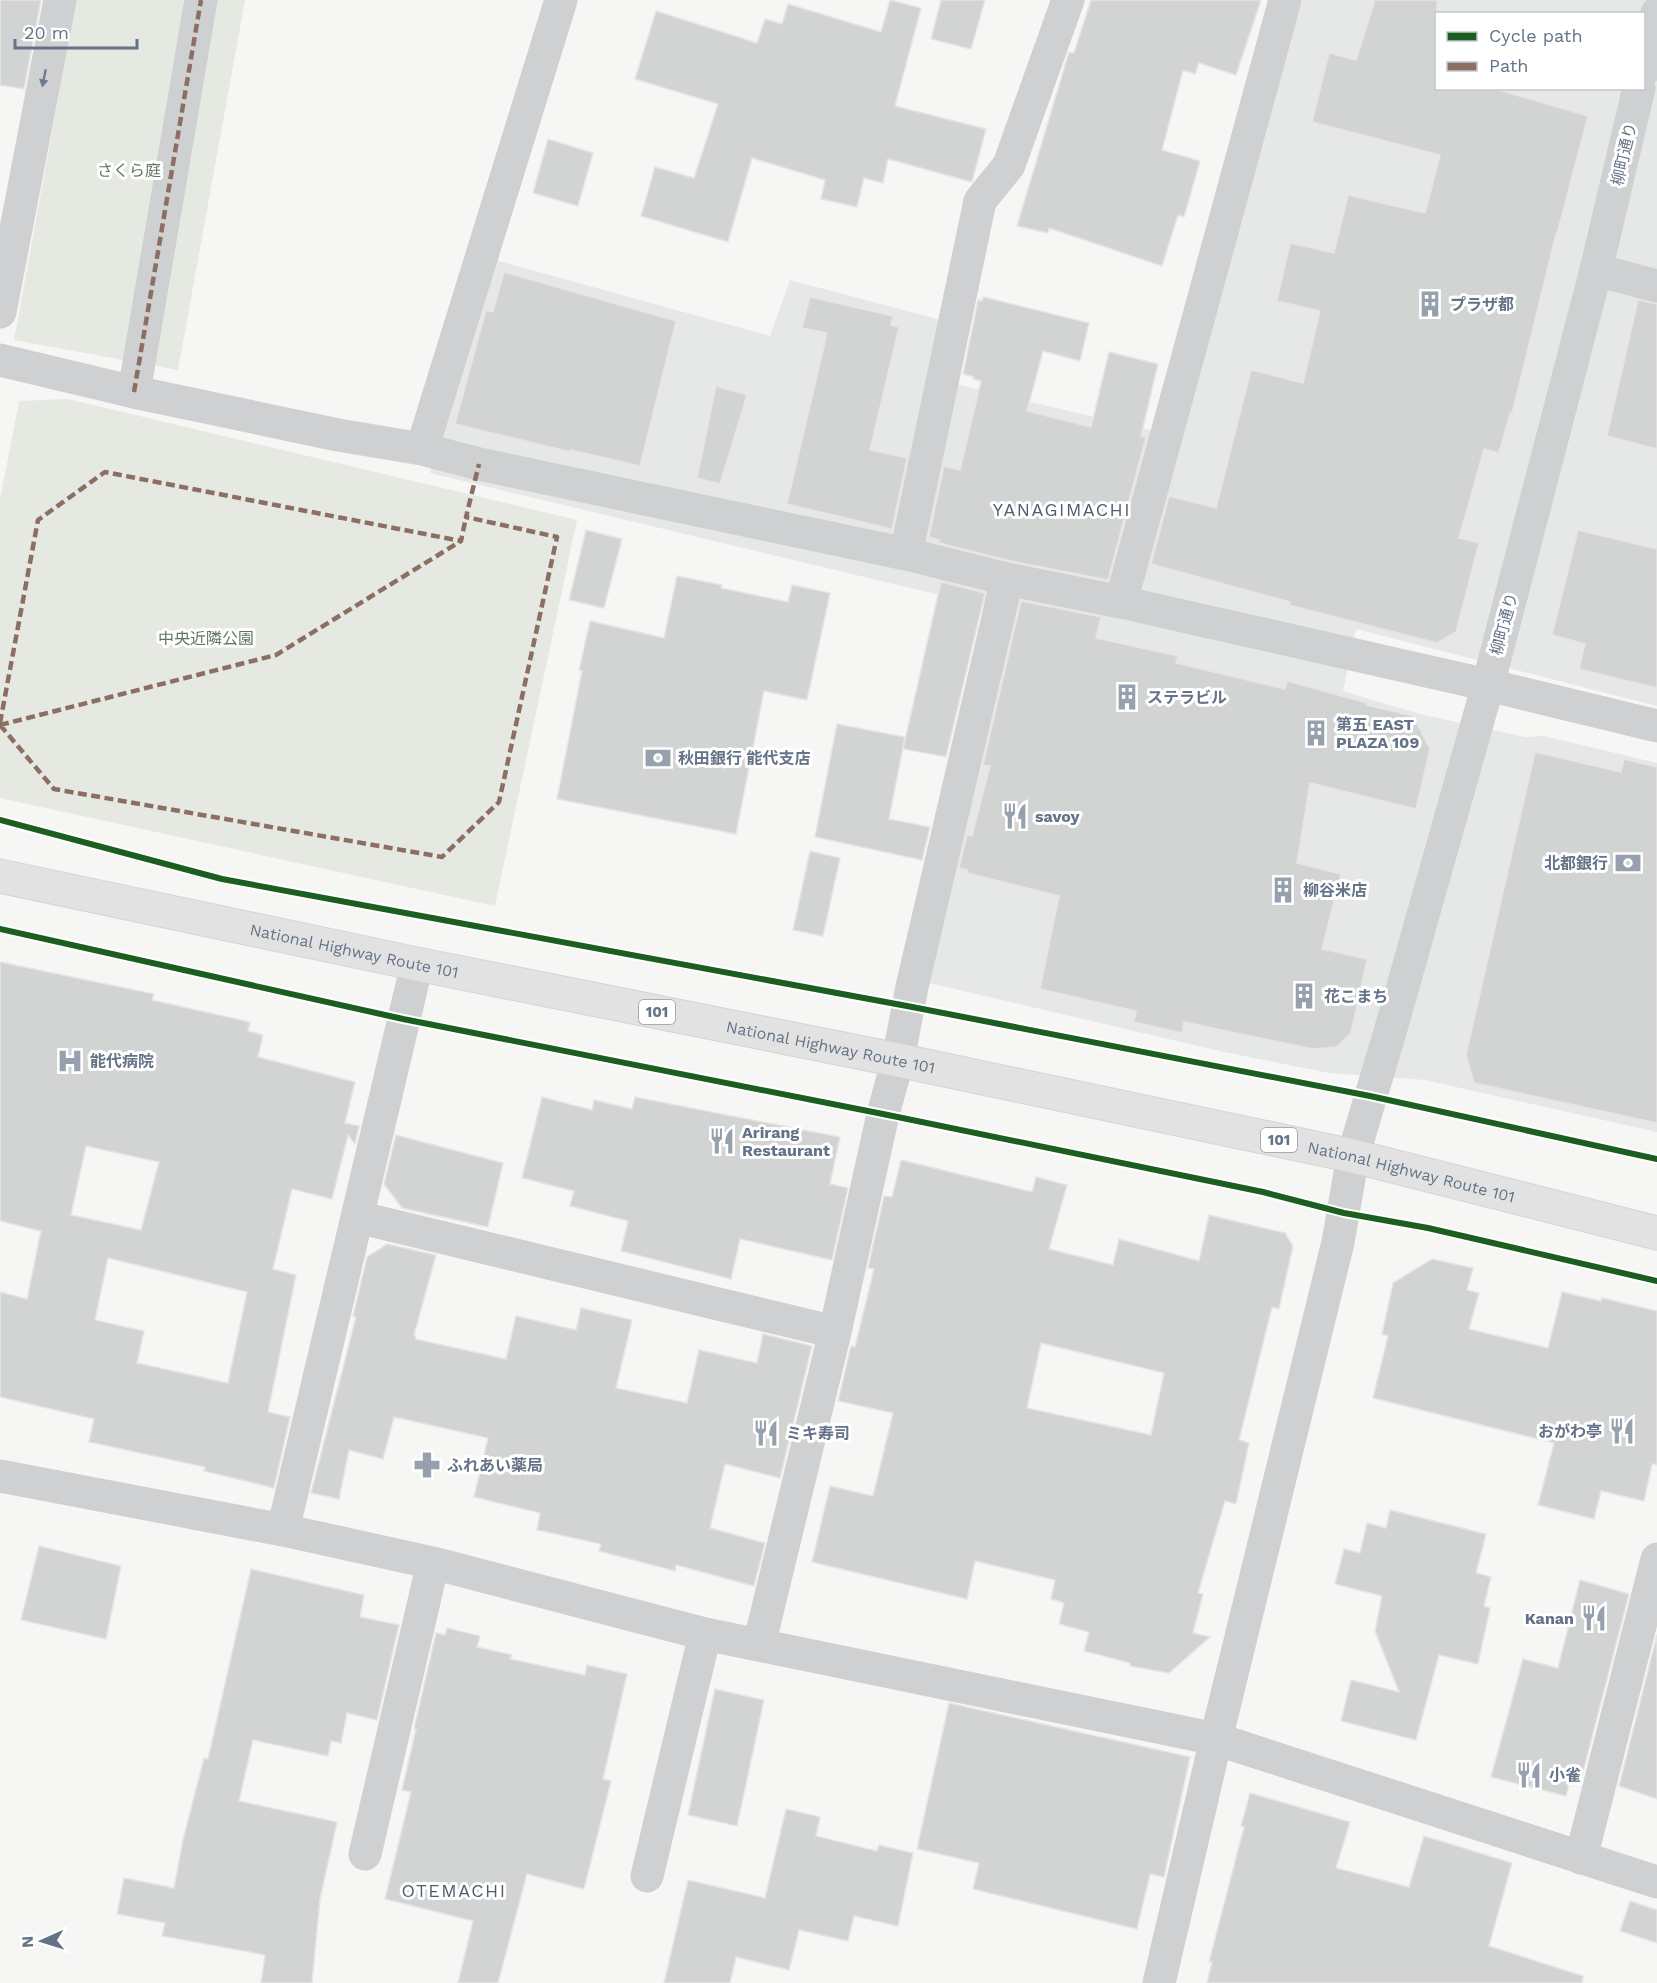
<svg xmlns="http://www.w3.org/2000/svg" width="1657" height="1983" font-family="'Work Sans','Noto Sans JP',sans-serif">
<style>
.built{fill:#e6e7e7;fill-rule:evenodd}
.green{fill:#e5e9e2}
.building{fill:#d2d3d3;stroke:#e5e5e4;stroke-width:1.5;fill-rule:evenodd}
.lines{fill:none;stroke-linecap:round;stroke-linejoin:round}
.highway-casing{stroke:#d3d4d4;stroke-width:35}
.minor{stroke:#cfd0d1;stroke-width:33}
.highway{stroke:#e2e2e3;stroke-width:33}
.quiet{stroke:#8d6e63;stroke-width:4.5;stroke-dasharray:9 4.5;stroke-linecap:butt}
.cycleway-casing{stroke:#fff;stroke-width:10}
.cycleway{stroke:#1b5e20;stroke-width:6}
.oneway{fill:#6f7c8e}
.labels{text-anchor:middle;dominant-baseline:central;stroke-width:6;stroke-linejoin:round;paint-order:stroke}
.shield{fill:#fff;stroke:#929dab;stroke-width:1.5}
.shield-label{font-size:15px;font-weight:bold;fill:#647387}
.street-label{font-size:16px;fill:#647387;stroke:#fff}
.park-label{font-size:16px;fill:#61785f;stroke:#fff}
.poi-label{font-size:16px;font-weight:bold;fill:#647387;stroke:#fff;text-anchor:start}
.neighbourhood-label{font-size:18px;letter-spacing:1.5px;fill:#525d6b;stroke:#fff}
</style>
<rect width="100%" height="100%" fill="#f6f6f4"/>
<path class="built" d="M1302,0h355v706l-301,-77 -13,62 77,23 105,23 19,-1 113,27v369l-232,-52 -96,-7 -105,-21 -299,-70 90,-369 -585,-140 62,-214 278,77 20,-56 151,40 14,64 203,48zM1436,14h208v74h-208z"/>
<path class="green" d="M76,0h169l-67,370 -164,-30z
M68,399l509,121 -82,386 -495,-108v-298l19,-99z"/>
<path class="building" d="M0,0h41l-17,89 -24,-4z
M890,0l31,8 -26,98 91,23 -14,53 -84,-23 -5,24 -19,-5 -7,29 -36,-8 4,-19 -73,-22 -24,84 -87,-26 14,-49 39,11 24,-74 -83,-25 21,-68 101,32 8,-24 17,5 6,-20 93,28z
M941,0h44l-14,49 -40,-10z
M1091,0h170l-25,75 -37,-12 -4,11 -12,-4 -21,80 38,11 -16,56 -6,-2 -16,51 -113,-38 -1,5 -31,-7 52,-174 5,1z
M1375,0h62v88h55l96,28 -31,118h-1l-44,180 -2,-1 -11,40 -15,-4 -25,89 20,5 -23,89 -19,11 -148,-38 1,-3 -139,-38 18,-68 47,12 35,-138 52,13 17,-72 -43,-10 13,-58 44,10 14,-58 77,18 15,-58 -128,-33 17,-69 27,7z
M548,139l45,14 -15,53 -45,-13z
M504,272l172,49 -36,145 -69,-16v2l-116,-28 31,-114 7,2z
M810,297l83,19 -2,9 8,2 -29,123 37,8 -15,71 -105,-25 40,-171 -25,-5z
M983,297l106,26 -9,38 -37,-10 -16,60 64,16 18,-75 49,12 -17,72 5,1 -38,143 -97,-19 -72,-18v-3l-10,-3 15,-71 16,4 21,-89 -8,-2 1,-2 -11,-3 15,-74 4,1z
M1638,300l19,4v145l-50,-13z
M716,386l31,9 -27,89 -23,-6z
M586,530l36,9 -18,69 -35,-8z
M1578,530l79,19v139l-78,-19 6,-25 -33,-9z
M677,576l45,9 -1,3 67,14 4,-17 38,8 -23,107 -43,-9 -28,143 -179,-35 25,-128 -3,-1 11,-49 74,17z
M941,582l44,11 -39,164 -43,-8z
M1021,601l80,16 -5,21 82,18 -2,7 109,26 2,-8 80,22 -1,2 47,11 17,33 -14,60 -106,-26 -13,80 44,11 -19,75 45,10 -16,74 -15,14 -23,2 -129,-27 -2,11 -48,-11 2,-11 -96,-22 19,-93 -92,-23 1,-3 -9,-2 8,-33 5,1 18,-70 -7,-1z
M837,724l68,13 -16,82 41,8 -8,33 -107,-23z
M1535,752l86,20 3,-13 33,8v356l-183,-40 -8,-28z
M810,851l30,7 -17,78 -30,-6z
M0,962l154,32 -2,6 98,22 -2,9 15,4 -5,22 97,25 -10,41 14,3 -4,18 -7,-9 -16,64 -40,-10 -19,80 23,6 -28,137 22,5 -16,71 -70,-17 1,-4 -116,-25 5,-23 -94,-22v-105l27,7 14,-68 -41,-10zM86,1146l73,16 -18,68 -70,-15zM108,1258l139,34 -19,91 -91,-20 7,-32 -49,-11z
M542,1097l50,13 2,-10 38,9 3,-12 205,40 -10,47 18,4 -16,72 -92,-21 -9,40 -110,-28 7,-30 -58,-15 4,-15 -52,-13z
M396,1135l107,28 -15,64 -86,-19 -18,-24z
M901,1160l131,32 4,-15 31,8 -18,64 64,16 6,-26 80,22 10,-46 76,18 8,13 -14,63 -7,-2 -33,133 10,3 -13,61 -11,-3 -27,92 5,1 -10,39 17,4 -41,36 -39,-7v-3l-46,-12 5,-19 -30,-8 5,-21 -13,-4 4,-19 -80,-19 -8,38 -155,-37 18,-76 43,10 20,-83 -55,-12 13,-55 4,1 19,-78 -6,-1 16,-72 8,1zM1041,1343l123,30 -13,62 -124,-27z
M387,1244l49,11 -22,80 2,1 -1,3 91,20 10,-43 60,14 5,-22 51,12 -16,68 71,15 12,-53 58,13 6,-29 49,12 -32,132 -55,-14 -15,64 55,15 -11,43 -78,-21 -1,6 -76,-20 2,-7 -64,-14 3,-17 -66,-16 14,-59 -94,-21 -11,42 -34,-9 -10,49 -28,-6 45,-176 -3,-1 14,-59z
M1432,1259l41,9 -6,22 12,3 -10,36 79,19 14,-56 39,9 1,-3 55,13v154l-5,-1 -8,37 -43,-10 -7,28 -56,-14 16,-62 -181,-45 15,-62 -6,-2 11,-51z
M1390,1510l96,24 -10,39 15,4 -7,29 6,2 -12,56 -39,-9 -23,85 -75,-19 10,-41 48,12 -24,-61 7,-35 -47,-12 9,-35 16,4 7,-30 19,5z
M39,1546l82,20 -15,73 -85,-19z
M251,1569l113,26 -4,22 39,8 -22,95 -30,-7 -6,30 -10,-2 -3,15 -75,-16 -14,61 98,21 -17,77 -8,84h-51l4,-28 -103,-19 3,-13 -48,-9 7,-36 50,10 9,-48 21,-82 4,1z
M1580,1580l49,14 -47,182 -10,-3 -6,23 -75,-19 32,-118 35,9z
M447,1628l33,8 -3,11 35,8 -2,4 75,16 2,-10 40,9 -24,105 8,2 -27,108 -57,-15 -29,109h-40l15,-62 -88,-22 26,-107 -9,-2 14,-61h-2l22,-96 9,2z
M1657,1635v164l-38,-13z
M715,1689l49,11 -27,126 -49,-11z
M949,1703l241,54 -26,120 -14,-3 -13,55 -164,-40 6,-26 -62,-14z
M1250,1793l100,29 -14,46 73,19 15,-51 88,27 -23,83 94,30 -1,7h-375l5,-21h-3l35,-135 -3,-1z
M786,1809l34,8 -4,19 61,15 2,-6 34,8 -15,73 -44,-10 -6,25 -49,-11 -10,40 -53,-13 -6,26h-66l24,-103 77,18z
M1630,1901l27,9v33l-37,-12z"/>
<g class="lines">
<g class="highway-casing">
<g id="highway">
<path id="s1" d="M0,876l417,88 481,96 455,96 304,77"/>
</g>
</g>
<path class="minor" d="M1644,70l13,-57
M1596,270l61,16
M0,312l60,-312
M0,360l134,32 204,43 84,14 57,15 427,90 101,25 114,23 367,83 169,41
M134,392l67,-392
M422,449l139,-449
M906,554l74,-353 29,-36 59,-165
M1121,602l164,-602
M357,1217l478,115
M0,1476l283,54 150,33 272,71 511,105 441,143
M283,1530l134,-566
M759,1645l76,-313 48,-218 15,-54 14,-73 95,-408
M365,1854l68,-291
M1581,1858l76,-299
M647,1876l58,-242
M1159,1983l57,-244 122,-497 15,-86 37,-124 98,-347 108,-415 43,-182"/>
<use href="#highway" class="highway"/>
<path class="quiet" d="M134,392l67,-392
M0,723l38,-203 67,-48 356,69 5,-24
M0,725l54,64 388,68 57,-55 58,-265 -91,-20 13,-53
M0,725l276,-70 185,-114"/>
<g class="cycleway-casing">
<path id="cycleway" d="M0,820l222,59 685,127 463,90 287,63
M0,929l403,90 480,95 380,78 81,21 84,15 229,53"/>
</g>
<use href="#cycleway" class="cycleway"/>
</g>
<defs><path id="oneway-solid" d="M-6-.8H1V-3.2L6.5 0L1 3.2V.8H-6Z" transform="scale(1.5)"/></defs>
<use class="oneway" href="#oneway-solid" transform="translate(44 78) rotate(101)"/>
<defs>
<g id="building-bare" transform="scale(2.07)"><path d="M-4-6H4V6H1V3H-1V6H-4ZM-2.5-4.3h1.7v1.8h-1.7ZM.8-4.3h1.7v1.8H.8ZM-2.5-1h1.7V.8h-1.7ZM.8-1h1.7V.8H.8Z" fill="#97a1ad" stroke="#fff" stroke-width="2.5" paint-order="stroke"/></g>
<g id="bank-bare" transform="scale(2.07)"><path d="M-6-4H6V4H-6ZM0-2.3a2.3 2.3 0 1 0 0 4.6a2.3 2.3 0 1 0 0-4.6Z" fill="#97a1ad" stroke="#fff" stroke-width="2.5" paint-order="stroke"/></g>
<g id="restaurant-bare" transform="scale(2.07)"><path d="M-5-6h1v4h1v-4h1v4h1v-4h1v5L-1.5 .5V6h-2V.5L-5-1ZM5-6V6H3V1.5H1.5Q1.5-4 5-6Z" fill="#97a1ad" stroke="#fff" stroke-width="2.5" paint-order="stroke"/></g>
<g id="hospital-bare" transform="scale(2.07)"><path d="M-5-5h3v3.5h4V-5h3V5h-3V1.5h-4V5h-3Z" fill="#97a1ad" stroke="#fff" stroke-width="2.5" paint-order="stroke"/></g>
<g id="pharmacy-bare" transform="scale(2.07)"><path d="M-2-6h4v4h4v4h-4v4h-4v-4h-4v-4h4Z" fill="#97a1ad" stroke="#fff" stroke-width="2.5" paint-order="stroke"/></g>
</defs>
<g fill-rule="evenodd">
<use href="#building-bare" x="1430" y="304"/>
<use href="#building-bare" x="1127" y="697"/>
<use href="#building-bare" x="1316" y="733"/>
<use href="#bank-bare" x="658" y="758"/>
<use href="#restaurant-bare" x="1015" y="816"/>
<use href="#bank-bare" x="1628" y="863"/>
<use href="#building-bare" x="1283" y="890"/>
<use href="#building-bare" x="1304" y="996"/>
<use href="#hospital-bare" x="70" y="1061"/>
<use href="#restaurant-bare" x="722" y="1141"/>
<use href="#restaurant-bare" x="1622" y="1431"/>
<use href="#restaurant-bare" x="766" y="1433"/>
<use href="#pharmacy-bare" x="427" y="1465"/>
<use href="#restaurant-bare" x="1594" y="1618"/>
<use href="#restaurant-bare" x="1529" y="1775"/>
</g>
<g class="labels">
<g class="shield">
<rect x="639" y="1000" width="36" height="24" rx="4.5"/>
<rect x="1261" y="1128" width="36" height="24" rx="4.5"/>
</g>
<g class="shield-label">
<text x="657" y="1012">101</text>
<text x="1279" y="1140">101</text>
</g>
<g class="street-label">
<text transform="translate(1624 154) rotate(-77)">柳町通り</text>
<text transform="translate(1504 624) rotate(-75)">柳町通り</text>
<text stroke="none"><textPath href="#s1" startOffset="362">National Highway Route 101</textPath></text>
<text stroke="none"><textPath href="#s1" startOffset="848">National Highway Route 101</textPath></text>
<text stroke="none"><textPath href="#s1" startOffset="1442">National Highway Route 101</textPath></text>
</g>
<g class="park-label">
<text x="129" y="170">さくら庭</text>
<text x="206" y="638">中央近隣公園</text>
</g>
<g class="poi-label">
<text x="1450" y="304">プラザ都</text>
<text x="1147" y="697">ステラビル</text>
<text x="1336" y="724">第五 EAST<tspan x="1336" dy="18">PLAZA 109</tspan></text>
<text x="678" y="758">秋田銀行 能代支店</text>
<text x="1035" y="816">savoy</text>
<text x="1608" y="863" text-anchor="end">北都銀行</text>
<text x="1303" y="890">柳谷米店</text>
<text x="1324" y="996">花こまち</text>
<text x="90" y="1061">能代病院</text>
<text x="742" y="1132">Arirang<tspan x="742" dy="18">Restaurant</tspan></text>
<text x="1602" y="1431" text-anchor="end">おがわ亭</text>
<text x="786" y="1433">ミキ寿司</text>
<text x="447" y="1465">ふれあい薬局</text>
<text x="1574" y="1618" text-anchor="end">Kanan</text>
<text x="1549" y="1775">小雀</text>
</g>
<g class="neighbourhood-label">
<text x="1062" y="509">YANAGIMACHI</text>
<text x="454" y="1890">OTEMACHI</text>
</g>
</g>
<rect x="1435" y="12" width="210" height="78" fill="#ffffff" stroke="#c1c7cf" stroke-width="1.5"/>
<rect x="1447" y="32" width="30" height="9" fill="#1b5e20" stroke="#c1c7cf" stroke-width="1.5"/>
<text x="1489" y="42" font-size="18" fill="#647387">Cycle path</text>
<rect x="1447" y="62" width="30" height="9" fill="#8d6e63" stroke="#c1c7cf" stroke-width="1.5"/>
<text x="1489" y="72" font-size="18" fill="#647387">Path</text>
<g transform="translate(42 1941) rotate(267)" stroke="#ffffff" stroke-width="4.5" paint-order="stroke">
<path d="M0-4.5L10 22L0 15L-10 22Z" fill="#647387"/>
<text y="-9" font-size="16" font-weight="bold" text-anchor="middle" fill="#647387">N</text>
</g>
<path d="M15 39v9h122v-9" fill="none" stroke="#647387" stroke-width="3"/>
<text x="24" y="39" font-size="18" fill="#647387" stroke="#ffffff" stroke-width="4.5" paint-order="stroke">20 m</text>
</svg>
